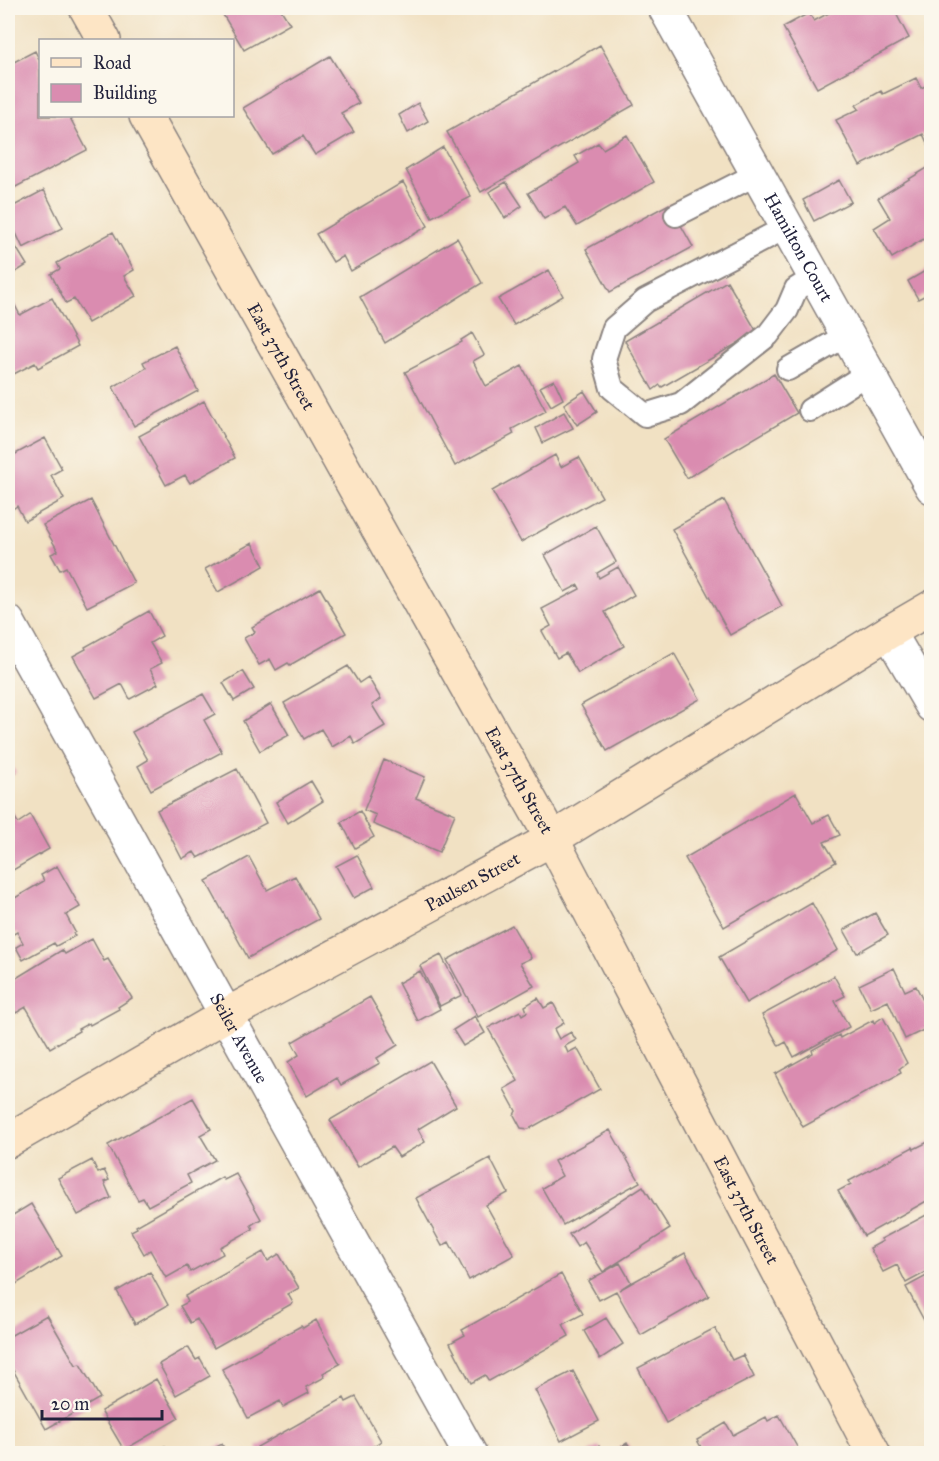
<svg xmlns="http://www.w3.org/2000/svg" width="939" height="1461" font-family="'IM FELL Great Primer',serif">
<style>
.building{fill:#da8cb0}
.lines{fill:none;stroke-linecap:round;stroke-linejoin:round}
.lane-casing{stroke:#8a827f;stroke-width:26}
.street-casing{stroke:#8a827f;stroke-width:36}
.secondary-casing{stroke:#8a827f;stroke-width:36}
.lane{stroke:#fff;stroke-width:22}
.street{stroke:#fff;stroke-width:33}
.secondary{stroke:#fde5c5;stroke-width:33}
.labels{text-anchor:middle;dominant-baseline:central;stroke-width:5;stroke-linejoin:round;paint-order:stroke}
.street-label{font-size:18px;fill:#22223b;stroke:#fbf7ec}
</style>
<rect width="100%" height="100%" fill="#fbf7ec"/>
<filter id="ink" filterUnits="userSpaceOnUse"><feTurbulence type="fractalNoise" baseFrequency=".0167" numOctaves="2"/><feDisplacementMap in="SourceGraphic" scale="12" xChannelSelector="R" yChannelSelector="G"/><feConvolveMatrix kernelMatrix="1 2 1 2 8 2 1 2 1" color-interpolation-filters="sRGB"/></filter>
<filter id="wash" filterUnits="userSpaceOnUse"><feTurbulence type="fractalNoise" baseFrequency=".008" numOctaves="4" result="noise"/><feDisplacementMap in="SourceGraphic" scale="24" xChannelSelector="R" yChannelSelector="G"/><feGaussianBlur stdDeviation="1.35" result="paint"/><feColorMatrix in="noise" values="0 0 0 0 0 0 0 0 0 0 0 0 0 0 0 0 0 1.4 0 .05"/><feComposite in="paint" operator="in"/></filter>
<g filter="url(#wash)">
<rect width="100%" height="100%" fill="#f1e1c3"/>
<g id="blocks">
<path class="building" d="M219,8h61l10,16 -46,26z
M838,8h39l1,2 6,-2h9l16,30 -92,50 -34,-61 26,-14 5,8z
M600,45l34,60 -153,87 -34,-60z
M35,51l5,10v55h29l18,34 -79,41v-126z
M330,56l29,47 -18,10 13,19 -39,23 -12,-19 -31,18 -29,-46z
M916,78l5,10 11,-5v60l-4,2 -5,-11 -63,32 -24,-46 23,-11 -3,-4 25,-14 2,3z
M418,103l10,18 -20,12 -9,-18z
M627,135l27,47 -77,44 -12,-19 -21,12 -16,-26 51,-30 -4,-7 23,-13 5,6z
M443,147l28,50 -39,20 -26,-47z
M932,165v69l-40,24 -18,-30 16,-10 -12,-20z
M839,180l12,22 -37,19 -11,-21z
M403,182l25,44 -77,45 -8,-15 -10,6 -17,-28z
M506,182l16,24 -17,12 -16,-26z
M44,190l19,38 -40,20 -15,-32v-7z
M669,204l24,43 -83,45 -24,-43z
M113,232l21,38 -10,6 12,20 -48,27 -14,-24 -8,4 -15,-29 9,-5 -3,-6z
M457,238l25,45 -97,60 -25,-46z
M11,239l16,26 -19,12v-36z
M932,267v29l-2,-3 -12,6 -10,-18z
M549,270l14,26 -49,29 -16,-26z
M727,281l30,51 -95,55 -2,-2 -7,5 -28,-49z
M8,292l12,23 32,-17 26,48 -40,22 -3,-5 -27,14z
M472,333l12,22 -11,6 13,25 36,-20 24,45 -34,18 2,5 -59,32 -50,-94 57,-30 -1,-2z
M175,346l23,45 -64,35 -21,-39 33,-19 -3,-6z
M774,374l23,39 -110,65 -23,-39z
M554,380l9,19 -12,7 -11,-19z
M584,391l13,21 -20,13 -13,-21z
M204,401l31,57 -45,25 -5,-8 -19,10 -27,-49z
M564,412l9,16 -30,15 -7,-15z
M45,438l17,31 -11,6 13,24 -39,22 -8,-15 -9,6v-54z
M555,455l6,12 18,-10 23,40 -81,45 -29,-51z
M91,500l43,83 -47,24 -21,-40 -6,3 -9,-16 7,-3 -15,-26z
M724,500l58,106 -52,29 -58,-106z
M596,526l20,36 -19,11 2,5 19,-11 16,28 -29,17 19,34 -46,27 -12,-20 -9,5 -15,-27 9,-5 -9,-17 38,-20 -2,-4 -13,7 -20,-37z
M252,543l12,23 -46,26 -13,-23z
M320,588l26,45 -56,32 -2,-2 -12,7 -6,-11 -11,6 -15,-27 11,-6 -3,-5z
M149,611l13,25 -12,7 12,20 -12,6 8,15 -28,15 -8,-15 -26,14 -23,-42 13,-7 -1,-2z
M674,653l26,46 -93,52 -26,-46z
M348,666l11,17 9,-6 13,22 -9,6 13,21 -30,18 -4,-8 -19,11 -11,-18 -17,10 -20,-36z
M243,671l11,18 -20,12 -11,-18z
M203,694l12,20 -11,6 18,32 -71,38 -13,-24 10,-6 -16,-28z
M271,704l18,31 -29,16 -17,-30z
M8,758l8,15 -8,4z
M384,760l41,17 -9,21 39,16 -16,38 -66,-28 3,-9 -12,-5z
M237,769l29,54 -68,35 -4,-6 -12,7 -25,-49z
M311,781l12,20 -35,22 -12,-21z
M796,793l17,30 16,-8 11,20 -16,7 12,20 -112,65 -39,-69z
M8,805l10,18 12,-8 19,34 -41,24z
M360,811l14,26 -19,11 -14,-26z
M357,855l17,32 -20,11 -18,-32z
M249,857l18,33 28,-14 24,43 -71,39 -42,-77z
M57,866l23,41 -14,8 9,17 -2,1 2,3 -19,10 -2,-3 -31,17 -7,-13 7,-4 -6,-11 -9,5v-35l36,-21 -3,-6z
M812,903l26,47 -92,53 -27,-46z
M875,913l13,22 -31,18 -13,-23z
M512,925l19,33 -11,5 14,23 -56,31 -31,-57z
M92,939l12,22 4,-2 24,39 -14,9 1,2 -29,16 -1,-2 -11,6 1,2 -29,17 -24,-41 -10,6 -8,-15v-15l54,-33 3,4z
M441,955l21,40 -22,11 -20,-40z
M894,968l11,23 11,-5 16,33v7l-27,13 -17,-38 -17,8 -12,-24z
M420,971l20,38 -22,12 -20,-38z
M834,976l11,20 -10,5 14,26 -55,30 -8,-15 -7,4 -17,-31z
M370,997l28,48 -21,13 3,5 -39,22 -4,-7 -30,18 -19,-34 11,-7 -7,-13z
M538,998l6,10 9,-5 11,20 -10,6 5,10 12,-7 5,8 -11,6 3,7 9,-5 23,41 -71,40 -8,-1 -7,-13 2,-4 -12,-22 14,-8 -30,-53 32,-17 2,4 5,-3 -2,-6z
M475,1016l10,17 -22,13 -10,-16z
M883,1017l24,46 -8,6 2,4 -98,54 -28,-53 38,-21 -1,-3 27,-15 1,3 33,-18 1,3z
M430,1061l26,45 -38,23 7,13 -26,15 -7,-10 -34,20 -28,-47z
M193,1098l18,31 -11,6 15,25 -28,15 4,8 -43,23 -5,-8 -5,2 -30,-55z
M610,1130l30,52 -77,43 -21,-37 20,-12 -8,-15z
M932,1140v34l-4,2 4,6v16l-68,38 -26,-45 13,-7 -2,-3 64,-34 1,2z
M490,1158l18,35 -22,12 28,50 -45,25 -20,-38 -7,4 -26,-48z
M92,1160l6,13 6,-3 5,10 -5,2 7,16 -33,17 -20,-37z
M236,1174l25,45 -10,6 2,4 -33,18 3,7 -33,18 -3,-6 -21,12 -16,-28 -6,4 -13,-23 6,-3 -1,-2 86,-49 2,3z
M643,1186l27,43 -67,43 -19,-30 -7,5 -8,-13z
M31,1204l31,52 -54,33v-71z
M932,1212v57l-26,14 -9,-18 -14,7 -13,-24 13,-7 -2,-2z
M263,1252l5,9 11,-7 20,34 -11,6 5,9 -79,45 -17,-29 -7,4 -10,-17 8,-4 -3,-6z
M685,1253l24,43 -68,39 -25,-44 -17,9 -11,-19 32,-18 11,19 -12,8z
M150,1272l18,33 -33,19 -18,-33z
M932,1273v62l-26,-48z
M561,1274l22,40 -20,10 6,12 -80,45 -4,-6 -14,8 -21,-40 15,-8 -3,-5z
M47,1315l29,50 4,-1 20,34 -54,31 -38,-68v-24z
M606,1318l17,26 -23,15 -16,-28z
M316,1320l24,44 -17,9 2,4 -19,10 3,6 -26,14 -3,-6 -32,17 -26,-49 79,-43 2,2z
M715,1328l17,32 11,-5 11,22 -88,46 -28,-55z
M188,1347l8,13 4,-2 10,18 -34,19 -17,-31z
M573,1371l26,50 -38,20 -26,-51z
M156,1379l23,39 -55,32 -23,-39z
M356,1397l25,44 -9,6 2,5 -3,2h-111l-3,-7 87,-49 2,4z
M779,1415l22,39h-96l-8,-14 29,-17 7,12 33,-18 2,4z
M627,1443l6,11h-24z
M222,1444l5,10h-14l-2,-4z
M165,1446l4,8h-21z
M599,1446l4,8h-17z"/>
</g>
</g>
<g filter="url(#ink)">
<use href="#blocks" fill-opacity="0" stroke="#8a827f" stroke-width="1.5"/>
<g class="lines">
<g class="lane-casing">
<path id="lane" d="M676,215l81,-41
M787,227l-142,74 -31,27 -10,31 8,29 33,27 36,-11 87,-69 19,-25 9,-21 19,-12
M788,369l59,-34
M810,410l58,-37"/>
</g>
<g class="street-casing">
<g id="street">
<path id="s1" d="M665,8l267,479"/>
<path id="s2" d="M8,622l462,832"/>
<path d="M889,632l43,74"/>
</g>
</g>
<g class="secondary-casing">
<g id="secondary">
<path d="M86,8l18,32"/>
<path id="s3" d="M146,116l406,723 322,615"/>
<path id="s4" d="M8,1141l218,-126 326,-176 337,-207 43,-25"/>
</g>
</g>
<use href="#lane" class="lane"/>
<use href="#street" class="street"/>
<use href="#secondary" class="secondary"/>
</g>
</g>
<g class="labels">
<g class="street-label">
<text stroke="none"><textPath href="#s1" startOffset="274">Hamilton Court</textPath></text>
<text stroke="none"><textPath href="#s3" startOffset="276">East 37th Street</textPath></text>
<text stroke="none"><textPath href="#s3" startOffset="762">East 37th Street</textPath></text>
<text stroke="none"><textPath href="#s4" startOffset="532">Paulsen Street</textPath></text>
<text stroke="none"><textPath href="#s2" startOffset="476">Seiler Avenue</textPath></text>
<text stroke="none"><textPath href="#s3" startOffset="1248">East 37th Street</textPath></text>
</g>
</g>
<rect width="939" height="1461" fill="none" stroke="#fbf7ec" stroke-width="30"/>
<rect x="39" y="39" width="195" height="78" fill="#fbf7ec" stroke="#a4a2a5" stroke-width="1.5"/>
<rect x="51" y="58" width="30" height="9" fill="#fde5c5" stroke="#a4a2a5" stroke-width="1.5"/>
<text x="93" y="69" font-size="18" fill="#22223b">Road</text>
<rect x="51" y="84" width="30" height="18" fill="#da8cb0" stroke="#a4a2a5" stroke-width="1.5"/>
<text x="93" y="99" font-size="18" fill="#22223b">Building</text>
<path d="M42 1410v9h120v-9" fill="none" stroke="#22223b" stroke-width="3"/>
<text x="51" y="1410" font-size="18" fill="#22223b" stroke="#fbf7ec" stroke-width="4.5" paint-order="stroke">20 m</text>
</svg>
